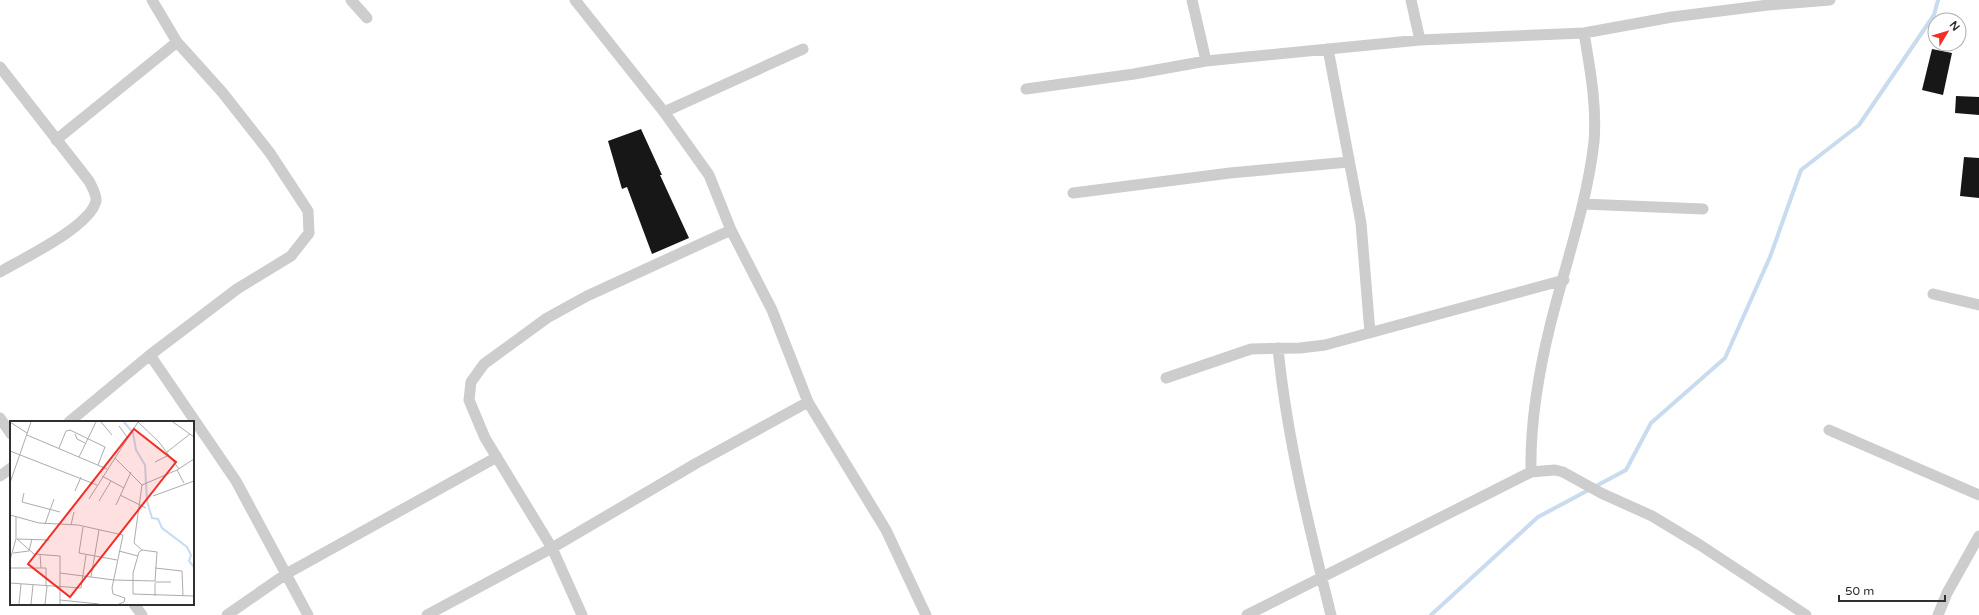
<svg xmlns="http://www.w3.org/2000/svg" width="1979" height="615" font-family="'Varela Round',sans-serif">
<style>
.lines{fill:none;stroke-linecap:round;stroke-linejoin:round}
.stream{stroke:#c8dbef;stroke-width:4}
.building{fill:#171717}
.street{stroke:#cdcdcd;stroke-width:11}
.inset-river{fill:none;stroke:#c8dbef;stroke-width:2}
.inset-road{fill:none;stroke:#acacac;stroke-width:1}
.view{fill:#f22f27;fill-opacity:0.15;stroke:#f22f27;stroke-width:2}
.inset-edge{fill:none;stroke:#303030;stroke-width:2}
</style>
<rect width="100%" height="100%" fill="#fff"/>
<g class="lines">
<path class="stream" d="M1431,615l107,-98 88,-47 25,-47 74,-65 45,-101 31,-87 58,-45 75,-110 4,-15"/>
</g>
<path class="building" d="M1932,49l20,4 -9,42 -21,-5z
M1956,96l23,1v18l-24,-2z
M641,129l21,46h-2l29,63 -37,16 -25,-67 -5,2 -14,-48z
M1964,157l15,1v40l-19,-2z"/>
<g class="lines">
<path class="street" d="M351,0l16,18
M575,0l89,112 45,63 22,55 41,80 36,92 78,128 40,85
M1192,0l14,61
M1411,0l9,40
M1328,49l33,174 9,110
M0,67l89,114c3,6 8,14 7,20 -6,26 -74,58 -96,71
M1026,89l108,-15 72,-13 214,-21 164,-7 88,-16 96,-12 62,-5
M664,112l139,-63
M56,140l121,-98
M1073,193l157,-20 119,-11
M1583,204l120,5
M1933,294l46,11
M1278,348c9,91 31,179 53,267
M150,355l86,126 72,134
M1166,378l85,-29 49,-1 25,-3 239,-65
M0,418l11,16
M69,422l81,-67 87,-66 54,-33 18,-23 -1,-22 -38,-58 -48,-61 -45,-50 -25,-42
M1829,430l150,65
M1531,472l24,-2 8,2 38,21 51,23 48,29 106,70
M0,476l11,-8
M134,604l8,11
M227,615l59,-41 211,-117
M427,615l125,-67 143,-84 113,-62
M582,615l-30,-67 -67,-110 -16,-38 2,-18 13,-18 63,-46 40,-22 144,-66
M1247,615l284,-143c-1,-50 8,-102 20,-150 15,-60 36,-119 43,-180 3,-37 -4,-73 -10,-109
M1938,615l9,-22 32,-57"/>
</g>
<g transform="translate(10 421)">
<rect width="184" height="184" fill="#fff"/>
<path class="inset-river" d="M114,1l9,11 3,17 9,15 2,36 5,17 6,1 4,9 25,19 4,8 -2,6 5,6"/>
<path class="inset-road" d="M0,1l17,11M91,1l11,13M128,1l21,20 20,27M163,1l21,15M109,5l8,11M65,13l2,5 8,4M17,14l80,34M49,27l7,-17 4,-1 35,17 -7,18M0,30l87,34M157,31l23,-18M69,36l17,-35M145,41l14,-7M167,49l7,13M92,55l22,12M0,62l21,-61M132,64l35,-15 17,-11M65,70l6,-14M14,72l-2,9 38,10M110,74l26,13M143,75l41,-15M79,78l49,-77M89,80l12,-20M106,84l15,-33M0,94l29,8 39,2 45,10 -11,53 1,6 12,4 -1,4 -5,2M35,103l9,-25M61,104l3,-13M73,106l-4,26 38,7M7,118l17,15 26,2v48M7,118l32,1M132,129l-3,2 -6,21v21l61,2M19,130l3,-12M109,130l19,5M3,132l16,-2M30,133l1,14M0,139l6,-21v-22M0,147h36v18M145,147l27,3 1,25M50,152l54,7 41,1 2,-29 -15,-2 -8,-7 8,-58 -27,-27M81,156l8,-47M145,161h16M0,162l71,5 5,-33M145,162v13M50,179l39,4M9,183l2,-20M21,183l2,-19M35,183l2,-18"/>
<path class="view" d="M124,8l42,33 -106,135 -42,-33z"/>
<rect width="184" height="184" class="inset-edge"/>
</g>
<g transform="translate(1947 32) rotate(52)"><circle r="19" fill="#ffffff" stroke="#acacac"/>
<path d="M0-3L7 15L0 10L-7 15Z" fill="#f22f27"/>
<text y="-6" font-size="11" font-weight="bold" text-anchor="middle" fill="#303030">N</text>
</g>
<path d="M1839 595v6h106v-6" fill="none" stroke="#303030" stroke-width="2"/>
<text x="1845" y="595" font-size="12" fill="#303030" stroke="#ffffff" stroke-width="3" paint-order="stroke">50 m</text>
</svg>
